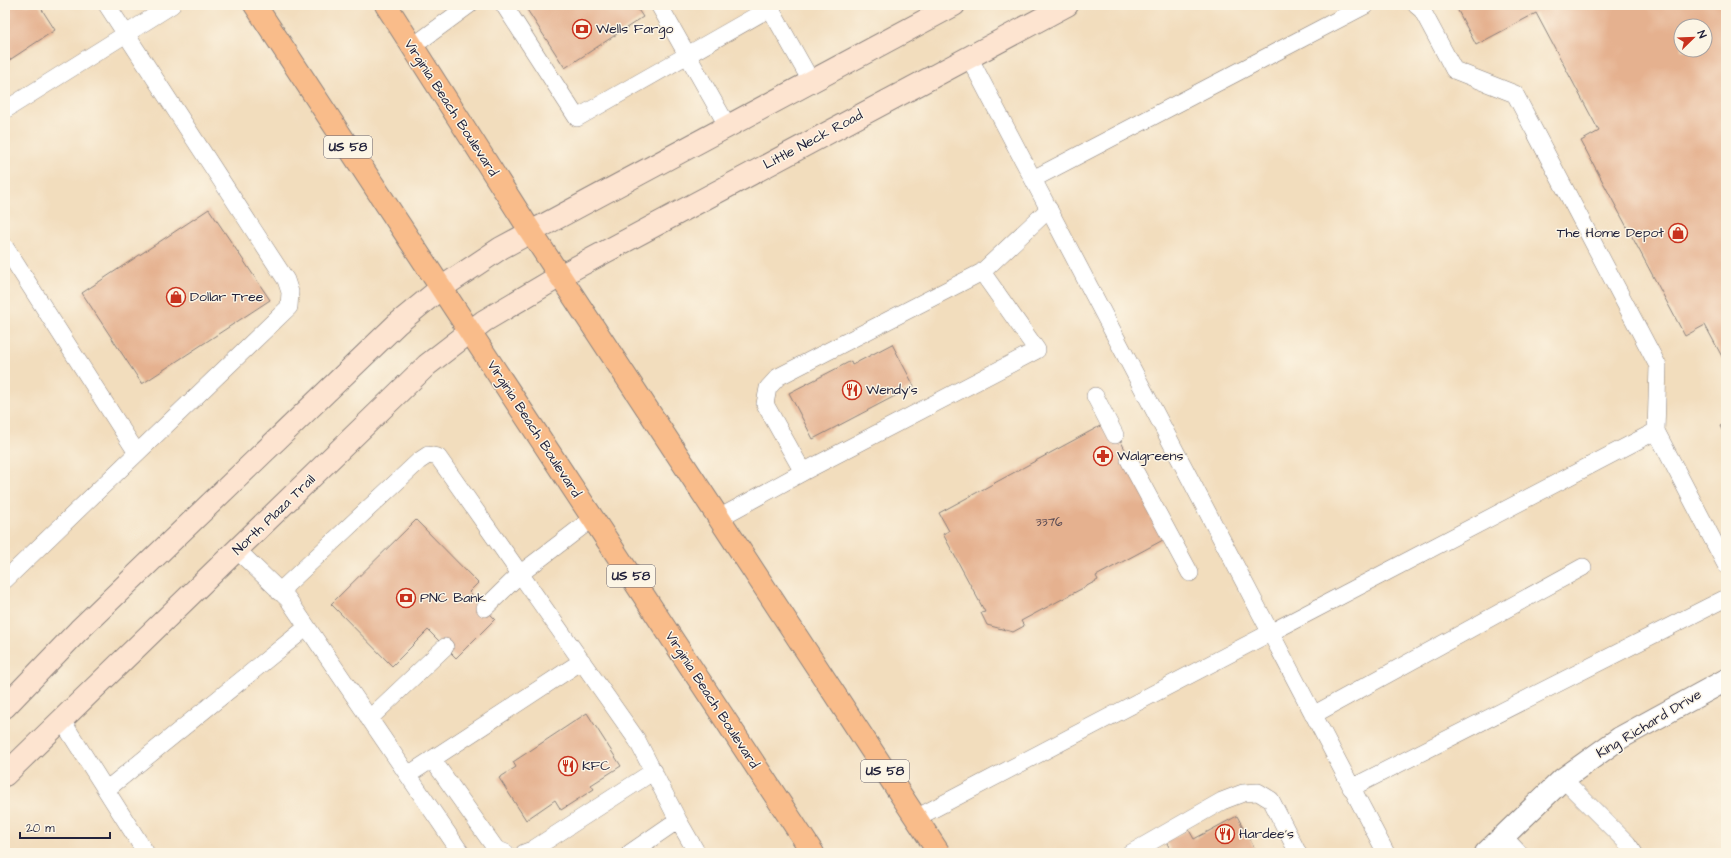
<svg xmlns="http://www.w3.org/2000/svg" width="1731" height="858" font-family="'Architects Daughter',sans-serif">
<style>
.building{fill:#e5b18f;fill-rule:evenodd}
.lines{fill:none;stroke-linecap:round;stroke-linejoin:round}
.lane-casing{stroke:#8a807c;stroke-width:18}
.street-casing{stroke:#8a807c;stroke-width:24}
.secondary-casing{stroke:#8a807c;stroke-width:24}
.primary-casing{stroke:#8a807c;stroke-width:24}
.lane{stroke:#fff;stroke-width:17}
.street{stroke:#fff;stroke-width:22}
.secondary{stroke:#fde4d0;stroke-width:22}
.primary{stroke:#f9bc8a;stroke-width:22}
.labels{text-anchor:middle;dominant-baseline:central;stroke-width:3;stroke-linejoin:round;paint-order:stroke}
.number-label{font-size:12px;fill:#534650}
.shield{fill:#fcf5e5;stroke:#63616e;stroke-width:1}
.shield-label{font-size:13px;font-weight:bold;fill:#22223b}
.poi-label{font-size:14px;fill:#22223b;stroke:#fcf5e5;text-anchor:start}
.street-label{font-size:14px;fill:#22223b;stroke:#fcf5e5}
</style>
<rect width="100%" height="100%" fill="#fcf5e5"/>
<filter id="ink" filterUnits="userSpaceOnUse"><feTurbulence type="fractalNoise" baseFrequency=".025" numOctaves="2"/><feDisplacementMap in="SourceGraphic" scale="8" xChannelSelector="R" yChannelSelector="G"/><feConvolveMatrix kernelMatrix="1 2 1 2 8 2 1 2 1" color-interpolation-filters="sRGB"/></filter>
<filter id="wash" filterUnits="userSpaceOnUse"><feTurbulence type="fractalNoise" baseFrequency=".012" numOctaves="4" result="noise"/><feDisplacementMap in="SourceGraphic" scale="16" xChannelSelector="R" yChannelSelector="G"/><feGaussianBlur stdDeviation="0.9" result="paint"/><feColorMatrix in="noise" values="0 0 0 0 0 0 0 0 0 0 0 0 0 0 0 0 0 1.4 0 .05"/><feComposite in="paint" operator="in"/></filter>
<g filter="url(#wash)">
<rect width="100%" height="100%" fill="#f2ddbd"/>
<g id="blocks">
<path class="building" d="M5,5h34l16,25 -50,33z
M524,5h111l8,12 -78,51z
M1455,5h271v359l-21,-39 -20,11 -104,-195 18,-10 -63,-118 -60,32zM1681,26h24v24h-24z
M209,209l61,91 -128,84 -60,-91z
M892,344l22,42 -101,53 -24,-46 62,-32 1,4z
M1726,423v15l-6,-12z
M1102,425l15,9 13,25 33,81 -67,36 2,4 -77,41 3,5 -11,6 -26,-7 -6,-12 4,-1 -42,-78 6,-3 -10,-18z
M416,520l62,63 -9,9 26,27 -39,39 -28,-28 -36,36 -61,-62z
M587,713l34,53 -30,19 3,4 -33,21 -6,-10 -29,20 -27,-42 17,-11 -3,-5z
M1237,816l20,37h-89l3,-2 -5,-10 23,-11 5,9z"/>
</g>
</g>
<g filter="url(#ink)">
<use href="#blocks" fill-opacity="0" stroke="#8a807c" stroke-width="1"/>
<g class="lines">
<g class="lane-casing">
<path id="lane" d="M504,5l73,113 193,-110 -2,-3
M659,5l68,120
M774,5l-4,3 41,73
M1416,5l6,5 32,60 61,24 143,272 -2,65 70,134
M412,47l57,-42
M969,57l417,796
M5,110l167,-105
M1033,179l333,-174
M5,247l132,206
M982,272l55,78 -234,122 -38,-68 3,-16 10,-11 204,-105 67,-63
M1095,396l20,39
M1129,460l61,113
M719,518l84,-46
M237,550l51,49 173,254
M5,580l284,-273 1,-15 -4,-12 -179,-275
M279,592l140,-131 9,-6 10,2 199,283 41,80 -48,33
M485,608l35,-34 73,-56
M1313,715l270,-148
M61,719l85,134
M369,719l76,-72
M432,759l64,90 10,4
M408,775l174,-114
M1563,779l64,64 7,10
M1351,788l375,-190
M106,790l201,-163
M916,818l740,-387
M678,820l19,33
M1503,836l16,17
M524,853l8,-3 122,-79
M1131,853l91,-52 21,-8 15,-1 13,8 27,53"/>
</g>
<g class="street-casing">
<path id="street" d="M1486,853l77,-74 57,-41 106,-58"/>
</g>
<g class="secondary-casing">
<path id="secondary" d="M5,707l74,-77 318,-306 44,-36 60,-40 453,-243
M5,775l422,-410 57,-44 76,-45 507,-271"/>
</g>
<g class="primary-casing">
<path id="primary" d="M255,5l558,848
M386,5l145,227 408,621"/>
</g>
<use href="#lane" class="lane"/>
<use href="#street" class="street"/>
<use href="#secondary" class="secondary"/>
<use href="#primary" class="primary"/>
</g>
</g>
<defs>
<g id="bank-ring" transform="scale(1)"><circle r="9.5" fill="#fcf5e5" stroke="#c8321e" stroke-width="1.5"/><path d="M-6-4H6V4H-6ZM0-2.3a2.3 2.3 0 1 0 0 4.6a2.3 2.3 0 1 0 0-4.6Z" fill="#c8321e"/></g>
<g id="shop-ring" transform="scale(1)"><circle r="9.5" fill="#fcf5e5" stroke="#c8321e" stroke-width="1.5"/><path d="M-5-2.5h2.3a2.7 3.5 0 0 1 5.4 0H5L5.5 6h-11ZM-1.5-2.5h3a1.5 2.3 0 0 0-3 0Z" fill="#c8321e"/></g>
<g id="restaurant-ring" transform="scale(1)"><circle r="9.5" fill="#fcf5e5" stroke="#c8321e" stroke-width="1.5"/><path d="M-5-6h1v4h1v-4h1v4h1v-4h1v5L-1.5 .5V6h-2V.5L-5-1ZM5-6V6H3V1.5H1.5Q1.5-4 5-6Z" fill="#c8321e"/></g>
<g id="pharmacy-ring" transform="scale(1)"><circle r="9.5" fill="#fcf5e5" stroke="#c8321e" stroke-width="1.5"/><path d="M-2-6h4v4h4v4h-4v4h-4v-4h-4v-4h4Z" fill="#c8321e"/></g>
</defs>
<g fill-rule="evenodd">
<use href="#bank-ring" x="582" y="29"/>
<use href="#shop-ring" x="1678" y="233"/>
<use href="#shop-ring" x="176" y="297"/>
<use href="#restaurant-ring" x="852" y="390"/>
<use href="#pharmacy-ring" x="1103" y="456"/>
<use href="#bank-ring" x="406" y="598"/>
<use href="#restaurant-ring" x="568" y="766"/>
<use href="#restaurant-ring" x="1225" y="834"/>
</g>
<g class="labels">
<g class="number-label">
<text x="1049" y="522">3376</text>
</g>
<g class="shield">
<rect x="324" y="136" width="48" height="22" rx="3"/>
<rect x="607" y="565" width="48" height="22" rx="3"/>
<rect x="861" y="760" width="48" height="22" rx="3"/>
</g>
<g class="shield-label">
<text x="348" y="147">US 58</text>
<text x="631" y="576">US 58</text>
<text x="885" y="771">US 58</text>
</g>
<g class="poi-label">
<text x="596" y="29">Wells Fargo</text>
<text x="1664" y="233" text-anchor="end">The Home Depot</text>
<text x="190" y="297">Dollar Tree</text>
<text x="866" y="390">Wendy's</text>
<text x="1117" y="456">Walgreens</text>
<text x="420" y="598">PNC Bank</text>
<text x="582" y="766">KFC</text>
<text x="1239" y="834">Hardee's</text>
</g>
<g class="street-label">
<text transform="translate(451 108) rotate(57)">Virginia Beach Boulevard</text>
<text transform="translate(813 140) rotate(-28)">Little Neck Road</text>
<text transform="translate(534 429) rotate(57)">Virginia Beach Boulevard</text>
<text transform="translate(274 515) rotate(-44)">North Plaza Trail</text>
<text transform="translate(712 700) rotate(57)">Virginia Beach Boulevard</text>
<text transform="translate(1649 724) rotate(-31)">King Richard Drive</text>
</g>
</g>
<rect width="1731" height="858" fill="none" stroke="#fcf5e5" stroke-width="20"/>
<g transform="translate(1693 38) rotate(67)"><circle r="19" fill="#fcf5e5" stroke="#a5a1a1"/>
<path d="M0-3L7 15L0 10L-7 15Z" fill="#c8321e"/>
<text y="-6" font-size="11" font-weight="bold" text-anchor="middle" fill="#22223b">N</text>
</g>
<path d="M20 832v6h90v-6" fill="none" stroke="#22223b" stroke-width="2"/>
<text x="26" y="832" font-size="12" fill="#22223b" stroke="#fcf5e5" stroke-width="3" paint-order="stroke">20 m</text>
</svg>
